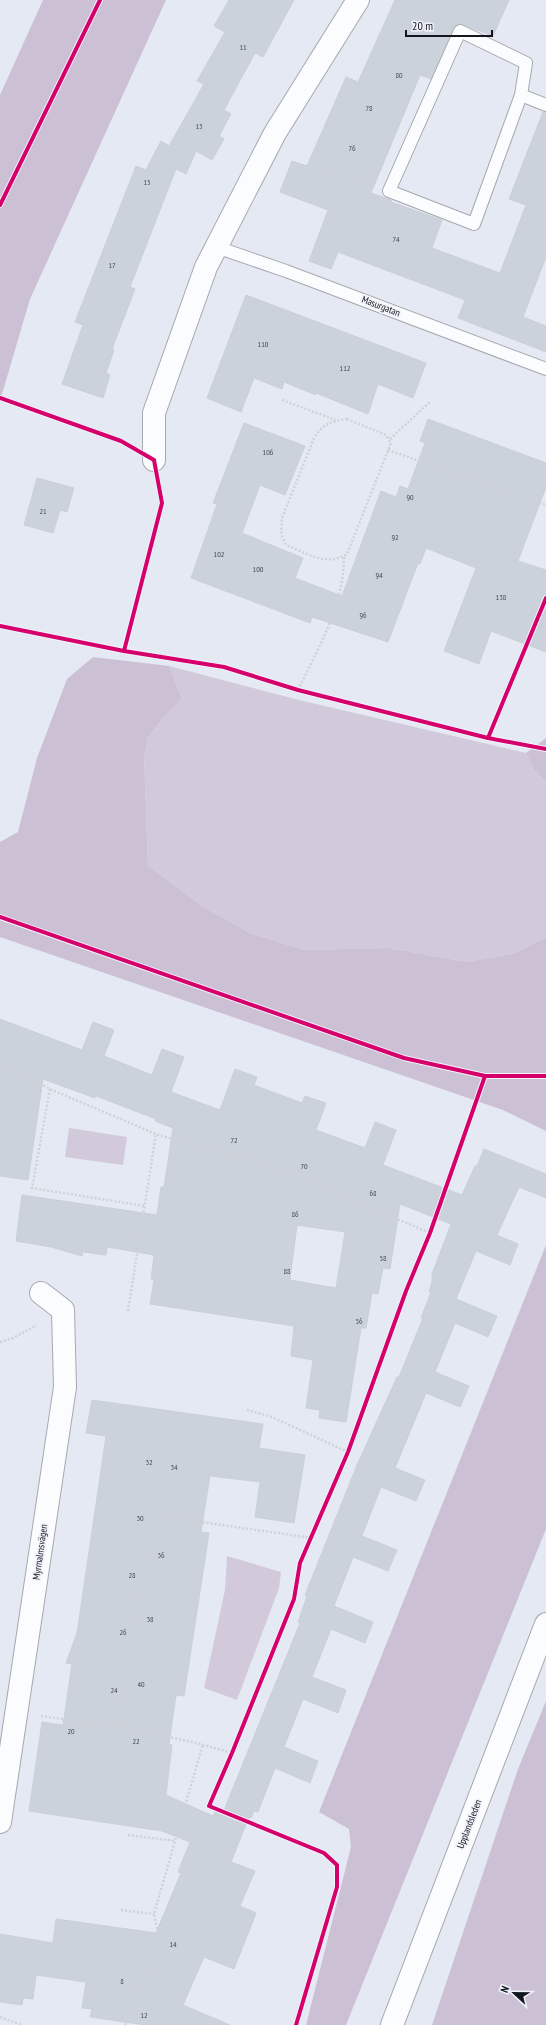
<svg xmlns="http://www.w3.org/2000/svg" width="546" height="2025" font-family="'PT Sans Narrow',sans-serif">
<style>
.green{fill:#d2cada}
.forest{fill:#ccc0d4}
.building{fill:#cbd2db;stroke:#cbd0d7;fill-rule:evenodd}
.lines{fill:none;stroke-linecap:round;stroke-linejoin:round}
.service-casing{stroke:#a5a8af;stroke-width:14}
.minor-casing{stroke:#a5a8af;stroke-width:24}
.tertiary-casing{stroke:#a5a8af;stroke-width:24}
.path{stroke:#d1d2d5;stroke-width:2.5;stroke-dasharray:2 2;stroke-linecap:butt}
.service{stroke:#fbfcfd;stroke-width:12}
.minor{stroke:#fbfcfd;stroke-width:22}
.tertiary{stroke:#fbfcfd;stroke-width:22}
.cycleway-casing{stroke:#f1f4fb;stroke-width:6}
.cycleway{stroke:#d6006c;stroke-width:4}
.labels{text-anchor:middle;dominant-baseline:central;stroke-width:3.5;stroke-linejoin:round;paint-order:stroke}
.number-label{font-size:8px;fill:#454850}
.street-label{font-size:10px;fill:#14161d;stroke:#f1f4fb}
</style>
<rect width="100%" height="100%" fill="#e5e9f3"/>
<path class="green" d="M169,666l130,34 227,53 8,17 12,12v155l-30,16 -49,9 -78,-14 -85,2 -54,-17 -48,-27 -54,-40 -4,-109 4,-20 14,-18 20,-20z
M69,1128l58,9 -4,28 -58,-8z
M227,1556l54,16 -2,16 -42,112 -33,-12 21,-98z"/>
<path class="forest" d="M43,0h123l-136,299 -30,102v-306z
M93,657l76,9 13,33 -20,20 -14,18 -4,20 4,109 54,40 48,27 54,17 85,-2 78,14 49,-9 30,-16v194l-43,-21 -503,-173v-95l18,-10 19,-74 30,-79z
M546,738v44l-12,-12 -8,-17z
M546,1245v284l-200,496h-40l45,-178 -2,-18 -30,-17z
M546,1701v324h-114l86,-256z"/>
<path class="building" d="M229,0h65l-31,57 -8,-4 -31,57 7,4 -12,22 5,3 -12,21 -16,-9 -10,23 -10,-5 -46,118 5,2 -23,60 2,1 -8,23 4,2 -7,23 -41,-14 21,-59 -8,-3 61,-156 10,4 15,-29 8,5 35,-62 -7,-3 28,-49 -11,-6z
M395,0h114l-16,36 -34,-13 -6,5 -22,51 -11,-4 -49,118 20,7v2l51,18 -10,28 68,25 26,-68 -17,-6 34,-87h3v145l-23,60 23,9v26l-88,-34 7,-18 -127,-48 -7,17 -22,-8 19,-51 -48,-18 12,-31 15,5 39,-89 12,5z
M246,295l180,68 -13,35 -35,-14 -10,30 -52,-21v2l-32,-13 -2,7 -28,-11 -13,34 -34,-14z
M428,419l118,44v24l-28,74 28,9v82l-55,-21 -12,33 -35,-13 32,-83 -50,-20 -6,16 -2,-1 -30,79 -76,-25 -2,6 -119,-45 26,-74 -4,-1 31,-80 61,23 -20,49 -25,-10 -18,48 61,25 -8,20 47,18 39,-105 15,6 4,-11 8,3 17,-46 -5,-2z
M37,478l37,10 -7,24 -7,-2 -7,23 -29,-8z
M0,1019l82,31 11,-28 21,8 -10,26 48,19 10,-26 22,8 -13,35 49,18 15,-41 22,8 -3,8 48,18 3,-7 21,7 -10,27 49,18 10,-26 21,8 -13,35 79,30 13,-29h2l7,-17 62,25v24l-27,-11 -22,48 21,9 -8,21 -34,-14 -20,48 41,17 -9,21 -33,-14 -20,49 34,14 -9,21 -34,-14 -31,75 30,12 -9,21 -35,-14 -19,49 35,14 -9,21 -35,-14 -19,49 39,16 -8,21 -34,-14 -19,48 34,13 -8,23 -35,-14 -19,48 34,14 -8,22 -35,-15 -17,44 -4,-1 -3,7 -2,-1 -18,45 24,9 -15,35 16,7 -1,3 -21,53 -30,-12 -21,48 47,20h-85l-55,-8 2,-8 -10,-1 4,-26 -50,-7 -3,24 -10,-1 -1,7 -22,-3v-68l53,9 3,-24 100,14 25,-60 -3,-1 12,-30 -28,-11 -133,-20 13,-89 21,3 9,-61 -6,-1 11,-30 4,-27 25,-170 -20,-3 6,-33 171,24 -4,24 46,7 -11,68 -39,-6 5,-35 -50,-6 -9,56 8,1 -25,163 -8,-1 -7,49 3,1 -6,50 47,21 2,-4 7,3 78,-192 -2,-1 9,-26 -2,-1 52,-130 40,-88h2l24,-59h-2l10,-26 -2,-1 3,-9v-8l19,-50 -51,-20 -10,65 -7,-1 -5,26 -6,-1 -6,35h-5l-15,94 -27,-4 1,-8 -14,-2 7,-48 -22,-4 3,-30 -144,-22 4,-24 -3,-1 3,-24 -47,-8 -1,8 -23,-3 -1,4 -31,-9 -35,-6 6,-46 135,20 4,-28h3l9,-59 -18,-7 1,-2 -60,-23 -1,2 -52,-19 -15,101 -28,-4zM297,1225l48,7 -9,56 -46,-8z"/>
<g class="lines">
<g class="service-casing">
<path id="service" d="M460,31l66,32 -5,32 -47,129 -85,-33z
M521,95l25,10
M216,247l70,24 260,98"/>
</g>
<g class="minor-casing">
<path id="minor" d="M154,460v-47l52,-146 69,-134 83,-133
M0,1822l65,-435 -2,-77 -22,-17"/>
</g>
<g class="tertiary-casing">
<path id="tertiary" d="M392,2025l154,-401"/>
</g>
<path class="path" d="M325,170l45,15
M282,400l54,20
M347,419l39,16 5,8 -44,111c-22,13 -40,-1 -61,-9l-5,-11 1,-16 32,-80c9,-14 15,-16 33,-19z
M390,439l41,-38
M388,450l158,55
M298,690c21,-43 46,-85 46,-134
M0,1066l17,4 33,19 106,45 45,14 45,10 57,20 127,55
M50,1089l-18,99 113,18
M128,1311l28,-177
M0,1342l13,-4 24,-13
M247,1410l25,7 76,35
M41,1716c64,9 129,18 191,37
M121,1728l31,-203 7,-8 15,1 138,20
M128,1835l47,6
M121,1910l33,4
M0,2017l22,8
M125,2025l35,-80 -6,-31 49,-170"/>
<use href="#service" class="service"/>
<use href="#minor" class="minor"/>
<use href="#tertiary" class="tertiary"/>
<g class="cycleway-casing">
<path id="cycleway" d="M0,205l100,-205
M0,398l121,43 33,19 8,43 -38,148
M0,626l124,25 100,16 74,23 190,48 58,11
M488,738l58,-140
M0,917l404,141 81,18 -55,157 -24,58 -58,161 -48,111 -6,36 -62,154 -23,53 115,47 13,12v22l-41,138
M485,1076h61"/>
</g>
<use href="#cycleway" class="cycleway"/>
</g>
<g class="labels">
<g class="number-label">
<text x="243" y="47">11</text>
<text x="399" y="75">80</text>
<text x="369" y="108">78</text>
<text x="199" y="126">13</text>
<text x="352" y="148">76</text>
<text x="147" y="182">15</text>
<text x="396" y="239">74</text>
<text x="112" y="265">17</text>
<text x="263" y="344">110</text>
<text x="345" y="368">112</text>
<text x="268" y="452">106</text>
<text x="410" y="497">90</text>
<text x="43" y="511">21</text>
<text x="395" y="537">92</text>
<text x="219" y="554">102</text>
<text x="258" y="569">100</text>
<text x="379" y="575">94</text>
<text x="501" y="597">138</text>
<text x="363" y="615">96</text>
<text x="234" y="1140">72</text>
<text x="304" y="1166">70</text>
<text x="373" y="1193">68</text>
<text x="295" y="1214">86</text>
<text x="383" y="1258">58</text>
<text x="287" y="1271">88</text>
<text x="359" y="1321">56</text>
<text x="149" y="1462">32</text>
<text x="174" y="1467">34</text>
<text x="140" y="1518">30</text>
<text x="161" y="1555">36</text>
<text x="132" y="1575">28</text>
<text x="150" y="1619">38</text>
<text x="123" y="1632">26</text>
<text x="141" y="1684">40</text>
<text x="114" y="1690">24</text>
<text x="71" y="1731">20</text>
<text x="136" y="1741">22</text>
<text x="173" y="1944">14</text>
<text x="122" y="1981">8</text>
<text x="144" y="2015">12</text>
</g>
<g class="street-label">
<text transform="translate(381 306) rotate(21)">Masurgatan</text>
<text transform="translate(40 1552) rotate(-82)">Myrmalmsvägen</text>
<text transform="translate(469 1824) rotate(-69)">Upplandsleden</text>
</g>
</g>
<g transform="translate(514 1993) rotate(292)" stroke="#f1f4fb" stroke-width="3" paint-order="stroke">
<path d="M0-3L7 15L0 10L-7 15Z" fill="#14161d"/>
<text y="-6" font-size="11" font-weight="bold" text-anchor="middle" fill="#14161d">N</text>
</g>
<path d="M406 30v6h86v-6" fill="none" stroke="#14161d" stroke-width="2"/>
<text x="412" y="30" font-size="12" fill="#14161d" stroke="#f1f4fb" stroke-width="3" paint-order="stroke">20 m</text>
</svg>
